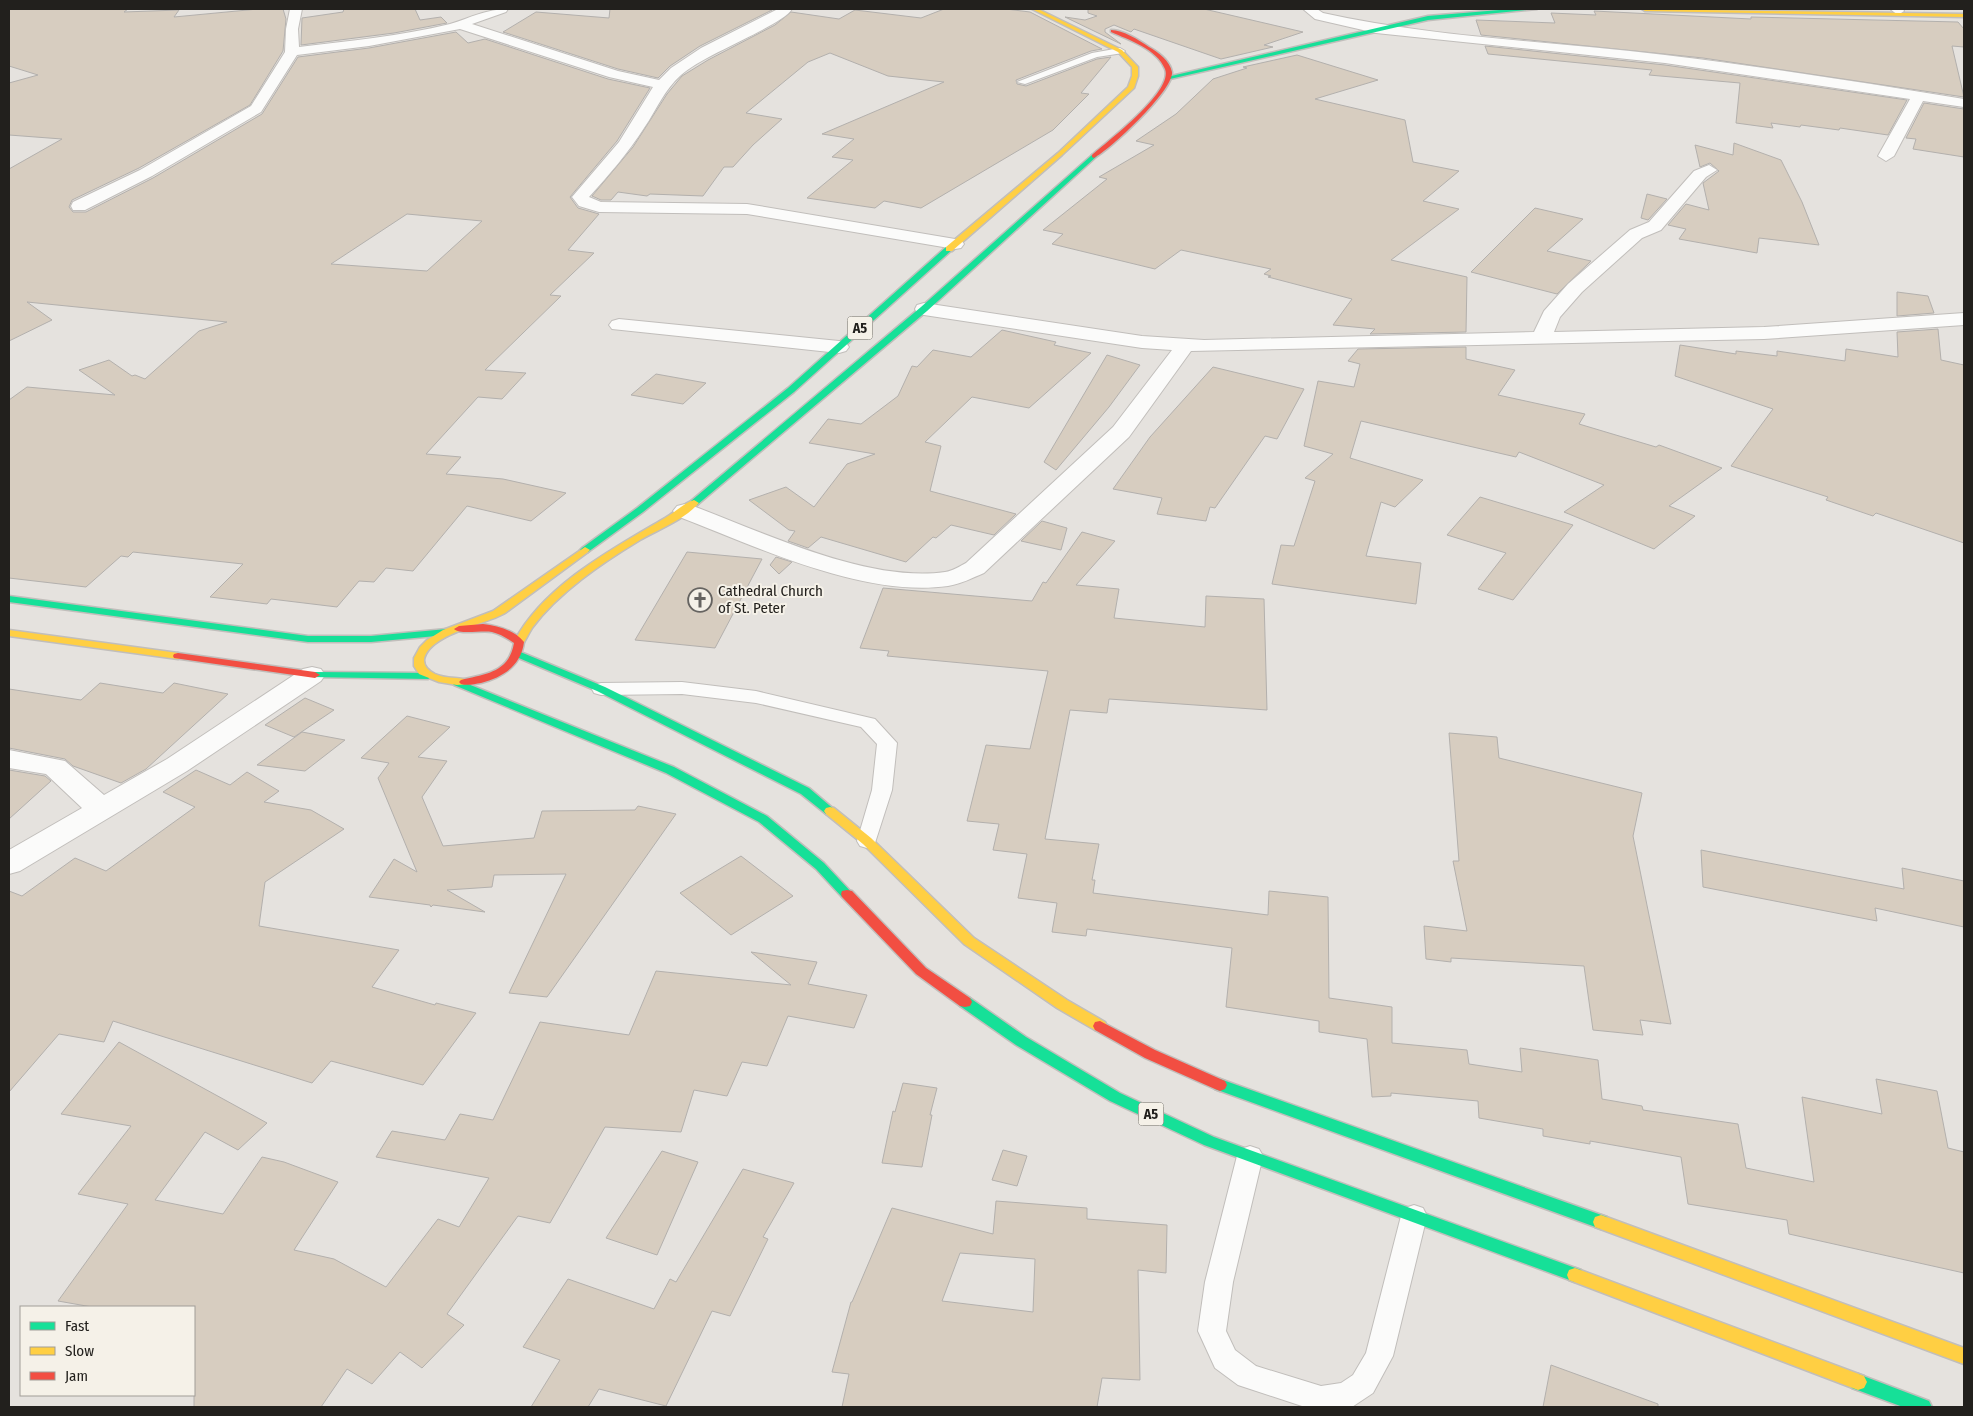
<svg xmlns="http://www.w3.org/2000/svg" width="1973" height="1416" font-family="'Fira Sans Condensed',sans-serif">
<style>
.building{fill:#d7cdc0;stroke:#b3b0ad;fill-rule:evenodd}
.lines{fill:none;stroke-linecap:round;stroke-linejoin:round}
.lane-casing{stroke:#c1bebb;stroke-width:2}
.street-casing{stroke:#c1bebb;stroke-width:2}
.fast-casing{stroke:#c1bebb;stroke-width:3}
.slow-casing{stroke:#c1bebb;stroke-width:3}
.jam-casing{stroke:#c1bebb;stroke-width:3}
.lane{fill:#fbfbfa;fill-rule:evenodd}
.street{fill:#fbfbfa;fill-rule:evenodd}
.fast{fill:#16e098;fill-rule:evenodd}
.slow{fill:#ffcf43;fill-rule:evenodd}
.jam{fill:#f24e42;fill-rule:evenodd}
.labels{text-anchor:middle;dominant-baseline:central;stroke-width:4;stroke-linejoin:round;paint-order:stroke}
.shield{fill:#f5f1e8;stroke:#615f5a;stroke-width:1}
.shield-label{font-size:14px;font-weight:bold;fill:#22201d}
.poi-label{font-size:15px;fill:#22201d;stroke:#f5f1e8;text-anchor:start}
</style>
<rect width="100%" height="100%" fill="#e5e2de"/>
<path class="building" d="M9,9h119l-4,3 55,-2 -5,7 84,-8h25l3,10 -3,32 -33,54 -111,63 -67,32 -3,7 4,5h13l67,-34 109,-64 36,-57 71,-9 87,-16 12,11 17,-4 123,40 42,9 -33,53 -47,56 8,11 21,6 -31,36 26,3 -44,42 11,1 -76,74 41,3 -24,26 -24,-2 -52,57 35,3 -15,17 57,5 63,14 -35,28 -64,-15 -54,65 -27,-3 -12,14 -15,-1 -22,26 -66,-8 -4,5 -57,-7 33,-33 -110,-12 -5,5 -7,-1 -35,31 -77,-9v-178l18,-13 88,8 -36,-25 30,-10 23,16 3,-1 10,4 54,-48 28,-9 -200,-20 25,18 -43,21v-172l53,-30 -53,-4v-52l29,-8 -29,-9zM407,214l75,7 -55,50 -96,-7z
M344,9h71l5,11 21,-3 6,6 -53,10 -93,12 1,-27 41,-6z
M610,9h155l7,1 -72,36 -30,20 -12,12 -40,-9 -115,-37 33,-20 73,6z
M944,9h62l24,3 72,37 -11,2 -75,29 1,4 9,2 71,-27 14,-2 -30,36 8,1 -36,36 -132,78 -37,-7 -9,7 -68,-10 46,-38 -21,-3 22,-18 -32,-5 122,-52 -56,-6 -58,-23 -22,9 -62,51 36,6 -29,26 -20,22h-9l-21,29 -53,-2 -3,2 -29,-4 -7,8h-10l-9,-4 41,-49 34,-53 15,-18 26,-16 67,-35 16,-13 48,7 16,-9 66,8z
M1088,9h116l99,23 -39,13 9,2 -52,12 -87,-30 -3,3 -17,-7 -9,4v3l16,12 -56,-27 20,3 12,-4 -9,-3z
M1594,11l157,8v-2l207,5 6,7v18l-12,-1 12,51 -261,-39 -222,-23 -5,-15 79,3 -4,-10 45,2z
M1485,46l180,19 242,35 -19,35 -48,-7 -1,2 -38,-5 -1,2 -29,-4 2,5 -37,-5 4,-40 -91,-8 3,-5 -164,-16z
M1297,55l81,25 -63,19 90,21 8,42 46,9 -36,30 36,8 -68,51 76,17 -1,55 -96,2 5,-5 -42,-4 19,-26 -84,-22 3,-1 -7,-2 7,-5 -90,-19 -26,19 -103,-25 11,-10 -20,-4 64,-51 -8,-2 55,-32 -18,-4 40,-27 37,-35 34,-11 -4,-1z
M1924,103l40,6v48l-51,-8 3,-10 -10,-1z
M1734,143l47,17 21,42 17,43 -60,-7 -2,15 -78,-14 7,-10 -18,-4 18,-21 23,6 -6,-27 16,-12 -9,-8 -10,4 -5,-22 38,10z
M1647,194l20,5 -19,21 -7,-2z
M1535,208l48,11 -36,32 44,10 -34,33 -86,-22z
M1897,292l31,4 6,17 -37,3z
M1938,329l3,31 23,5v178l-88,-30 -3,3 -47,-16 2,-3 -97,-31 42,-57 -98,-33 5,-31 56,9v-3l41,5v-5l68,10 1,-12 52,8 -1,-25z
M1002,330l54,12 -2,3 37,8 -62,55 -57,-11 -47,45 16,4 -11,45 86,23 -22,21 -43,-10 -15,13 -3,-1 -27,25 -85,-25 -13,11 -20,-7 7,-10 -6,-1 -40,-30 37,-13 28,20 33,-43 28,-10 -66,-11 19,-24 33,5 37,-28 14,-30 5,1 16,-17 38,7z
M1466,347v12l49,11 -17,25 87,19 -6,10 77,23 3,-2 63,23 -53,38 26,10 -41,33 -90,-37 40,-27 -85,-33 -3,5 -155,-36 -11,37 73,22 -28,27 -14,-5 -15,54 55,7 -5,41 -144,-20 9,-39 13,1 21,-65 -10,-3 28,-24 -29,-8 14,-65 36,6 6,-23 -12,-3 10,-12z
M1107,355l33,10 -31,42 -53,63 -12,-8z
M1213,367l91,22 -27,50 -12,-3 -50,72 -5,-1 -4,14 -49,-7 5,-16 -49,-9 37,-52z
M656,374l50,9 -23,21 -52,-9z
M1480,497l93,28 -60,75 -35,-11 28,-36 -59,-18z
M1042,521l25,7 -6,22 -40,-9z
M1082,532l33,9 -39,44 43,4 -5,29 91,9 1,-31 58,3 3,111 -158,-11 -2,14 -37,-3 -25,129 54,5 -7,36h3l-2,13 175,22 1,-24 59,6 1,101 63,9v36l75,7 2,14 53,8 -2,-24 78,12 4,39 40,7 1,4 95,14 8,44 68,14 -12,-85 80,17 -6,-35 61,12 11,57 16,4v121l-175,-39 -2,-14 -99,-16 -7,-47 -91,-16v3l-47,-8v-7l-64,-11 -1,-17 -87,-8v3l-19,1 -5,-58 -48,-7v-11l-93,-14 6,-59 -145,-19 -1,7 -34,-4 5,-29 -39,-5 9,-44 -34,-4 6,-26 -32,-3 19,-76 44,4 18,-78 -161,-15 2,-5 -29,-3 23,-60 149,13 11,-19 3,1z
M687,552l75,7 -47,89 -80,-8z
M776,557l16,5 -13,12 -9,-9z
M100,683l63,10 11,-10 54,11 -82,75 -25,14 -48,-17 -8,-7 -56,-11v-59l72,11z
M305,698l29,12 -40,27 -29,-12z
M407,716l43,11 -32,30 29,4 -25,36 21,49 91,-8 8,-27 93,-1 3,-4 38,8 -129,183 -38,-4 57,-119 -72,1 -2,12 -45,3 38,22 -52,-7 -2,2 -1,-2 -61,-8 25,-38 23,13 -39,-94 11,-15 -28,-5z
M302,732l43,8 -40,31 -48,-6z
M1449,733l48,4 2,21 143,35 -9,43 38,188 -31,-4 3,15 -50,-5 -9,-64 -133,-8v4l-25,-3 -2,-33 43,5 -14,-70h6z
M9,770l36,6 6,5 -42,38z
M196,770l34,15 17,-13 32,19 -15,11 47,8 33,19 -79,53 -6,44 140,24 -27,37 63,18 1,-2 40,10 -53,72 -92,-24 -19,22 -199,-62 -9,21 -45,-8 -50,58v-201l13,5 53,-38 31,13 89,-64 -32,-15z
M1701,850l203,39 -2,-21 62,13v46l-89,-19 2,13 -174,-34z
M741,856l52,40 -62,39 -51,-42z
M751,952l66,10 -9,22 59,11 -13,33 -66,-12 -21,50 -25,-4 -15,34 -33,-6 -13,42 -76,-5 -55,96 -32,-7 -71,98 17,11 -42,43 -22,-16 -28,32 -25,-15 -26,38h-127v-100h-102l-34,-6 70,-97 -50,-10 53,-68 -70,-12 58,-72 148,81 -29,27 -33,-18 -50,68 68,14 39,-57 22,5 54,20 -44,68 40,9 52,28 52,-68 21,8 30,-49 -113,-21 16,-26 53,9 15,-26 33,6 47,-98 89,13 27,-64 135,14z
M903,1083l34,5 -7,27h2l-10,52 -40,-4 11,-52 2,1z
M1003,1150l24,6 -10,30 -25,-6z
M662,1151l36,11 -41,93 -51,-17z
M743,1169l51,14 -31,54 5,2 -38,77 -18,-5 -46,95 -67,-17 -11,18h-57l29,-47 -37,-13 45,-68 86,30 16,-30 6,3z
M996,1201l91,7v11l80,6 -1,48 -28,-3 2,110 -38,-2 -5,29h-255l7,-33 -17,-2 19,-70h1l40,-94 101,26zM960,1253l75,6 -2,53 -91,-11z
M1551,1365l107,39v3h-115z"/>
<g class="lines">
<g class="lane-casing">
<path id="lane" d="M1120,48l5,3 -2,2 -26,4 -72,27 -8,-2 75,-29z
M682,682l74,9 119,28 22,24 -5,47 -18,56 -7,2 -7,-2 -3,-5 15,-51 5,-46 -16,-17 -105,-24 -74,-9 -81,1 -7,-2 -2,-4 2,-4 7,-2z
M1250,1146l9,3 4,7 -30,126 -7,49 9,19 21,16 65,20 20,-3 12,-8 13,-22 35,-137 4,-8 9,-3 9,3 4,8 -34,140 -20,37 -21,14h-47l-67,-22 -23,-17 -17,-37 7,-49 32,-126 4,-7z"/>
</g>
<g class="street-casing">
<path id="street" d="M290,9h12l-4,20 1,18c50,-6 102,-11 151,-23 20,-6 36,-15 58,-15l-2,3 -34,12 146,47 41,9 12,-12 30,-20 77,-39h14c-10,17 -88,45 -111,66 -17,15 -24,34 -37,53 -16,25 -35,47 -55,69l12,5 146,2 208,35 6,1 3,4 -3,4 -6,1 -208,-35 -148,-2 -20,-6 -7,-9 47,-55 34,-55 -44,-10 -149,-48 -91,17 -72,9 -36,57 -109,64 -67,34h-12l-2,-4 2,-4 67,-32 111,-64 34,-54 1,-23z
M1303,9h14l6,4c112,25 228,28 342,42 100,12 200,28 299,44v8l-41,-6 -29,55 -8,5 -8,-5 32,-57 -245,-36 -289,-30 -61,-14z
M1890,9h13l1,2 -6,4z
M1709,165l8,5 -11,7 -45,53 -19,8 -60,54 -22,25 -6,15 210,-5 200,-14v12l-200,14 -573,12 -62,86 -145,136c-12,5 -23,11 -36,13 -85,12 -193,-40 -271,-70l-4,-5 4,-5 8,-2 8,2c72,27 175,77 252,66 8,-1 15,-6 21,-9l147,-136 59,-77 -30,-2 -218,-33 -7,-2 -2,-4 2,-4 7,-2 218,33 62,4 330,-8 10,-21 24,-27 62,-54 19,-8 45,-51z
M619,319l220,22 7,2 3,4 -3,4 -7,2 -227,-24 -3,-4 3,-4z
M312,667l9,2 4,6 -4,6 -134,90 -167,100 -11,3v-24l73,-42 -36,-34 -37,-6v-18l56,11 39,34 63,-36 136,-90z"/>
</g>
<g class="fast-casing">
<path id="fast" d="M1511,9h26l-109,11 -258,59 -3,-2 261,-61z
M1092,155l5,1 -170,155 -230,194h-6v-4l230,-194z
M946,247l7,2 -159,143 -151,120 -55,40h-6l-2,-2 2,-2 55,-40 151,-120z
M9,596l299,40h63l76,-7 5,3 -5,3 -76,7h-63l-299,-40z
M518,651l87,36 204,101 27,23 -2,3h-8l-25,-20 -204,-103 -83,-35 -1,-2z
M315,672l113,1 5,3 -5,3 -117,-2 -1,-2 1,-2z
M458,680l216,87 93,49 57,47 29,31 -1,3h-10l-26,-28 -57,-47 -93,-49 -212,-88 -2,-2 2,-2z
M965,997l5,1 56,39 94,56 94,44 367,133 2,5 -2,5 -6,2 -371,-137 -94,-44 -94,-56 -56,-39 -2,-4 2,-4z
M1220,1079l387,138 2,5 -2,5 -6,2 -386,-140 -2,-4 2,-4z
M1858,1374l71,27 3,6h-29l-51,-19 -3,-6 3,-6z"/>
</g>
<g class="slow-casing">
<path id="slow" d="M1032,9h6l84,41 16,17v9l-4,12 -72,67 -110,96h-6v-4l112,-94 70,-66 4,-11v-9l-14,-15z
M1642,9l322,5v3l-319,-6z
M694,500l5,3c-15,17 -40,26 -59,37 -38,23 -81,52 -108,88 -3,5 -6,11 -9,16h-8l-1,-2c29,-56 98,-93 151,-124 9,-5 19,-15 29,-18z
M585,547l5,3 -2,2 -83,61c-20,12 -77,21 -81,47 0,7 5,11 11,14 11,5 23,3 34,6l2,2 -2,2 -12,1 -18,-3 -20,-8 -5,-8v-8l6,-11 7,-7 16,-10 50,-19z
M9,630l169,23 5,3 -5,3 -169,-23z
M830,807l4,1 37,30 103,100 93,62 38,22 2,4 -2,4 -5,1 -5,-1 -38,-22 -93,-64 -101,-100 -37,-30 -2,-3 2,-3z
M1601,1215l363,133v16l-369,-137 -2,-5 2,-5z
M1575,1268l289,108 3,6 -3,6 -6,2 -289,-110 -2,-5 2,-5z"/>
</g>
<g class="jam-casing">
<path id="jam" d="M1111,30c12,0 28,10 38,17 9,5 21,14 23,25 2,18 -62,78 -78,86l-2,-1v-2c16,-14 82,-64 73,-86 -8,-20 -36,-29 -54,-37z
M483,624c15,2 31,6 41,18 -3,24 -21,35 -43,41 -7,1 -13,3 -20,1l-2,-2 2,-2c24,-6 48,-7 53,-37 -7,-5 -14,-9 -22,-11 -10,-2 -32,3 -38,-3l5,-3z
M178,653l137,19 5,3 -5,3 -141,-20 -1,-2 1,-2z
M847,890l5,1 74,77 44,30 2,4 -2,4 -5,1 -5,-1 -44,-32 -74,-77 -1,-3 1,-3z
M1100,1021l55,29 70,31 2,4 -2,4 -5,2 -5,-2 -70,-31 -50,-28 -2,-4 2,-4z"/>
</g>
<use href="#lane" class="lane"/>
<use href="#street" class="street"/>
<use href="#fast" class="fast"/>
<use href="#slow" class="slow"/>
<use href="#jam" class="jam"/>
</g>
<defs>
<g id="church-ring" transform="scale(1.25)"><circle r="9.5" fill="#f5f1e8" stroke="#666461" stroke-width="1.5"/><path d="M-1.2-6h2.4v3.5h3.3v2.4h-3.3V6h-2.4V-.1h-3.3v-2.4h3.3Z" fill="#666461"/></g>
</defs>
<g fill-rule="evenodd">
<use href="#church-ring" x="700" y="600"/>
</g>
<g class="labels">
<g class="shield">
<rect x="847.5" y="316.5" width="25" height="23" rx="4"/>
<rect x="1138.5" y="1102.5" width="25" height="23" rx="4"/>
</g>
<g class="shield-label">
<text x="860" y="328">A5</text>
<text x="1151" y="1114">A5</text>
</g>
<g class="poi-label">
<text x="718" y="591">Cathedral Church<tspan x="718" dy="17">of St. Peter</tspan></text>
</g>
</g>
<rect width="1973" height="1416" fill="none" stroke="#22201d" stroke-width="20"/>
<rect x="20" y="1306" width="175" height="90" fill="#f5f1e8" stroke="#a19d97"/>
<rect x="30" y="1322" width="25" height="8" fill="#16e098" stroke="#a19d97"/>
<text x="65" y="1331" font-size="15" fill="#22201d">Fast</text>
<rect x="30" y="1347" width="25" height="8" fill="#ffcf43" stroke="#a19d97"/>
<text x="65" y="1356" font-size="15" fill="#22201d">Slow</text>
<rect x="30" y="1372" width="25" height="8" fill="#f24e42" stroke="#a19d97"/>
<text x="65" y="1381" font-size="15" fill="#22201d">Jam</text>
</svg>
